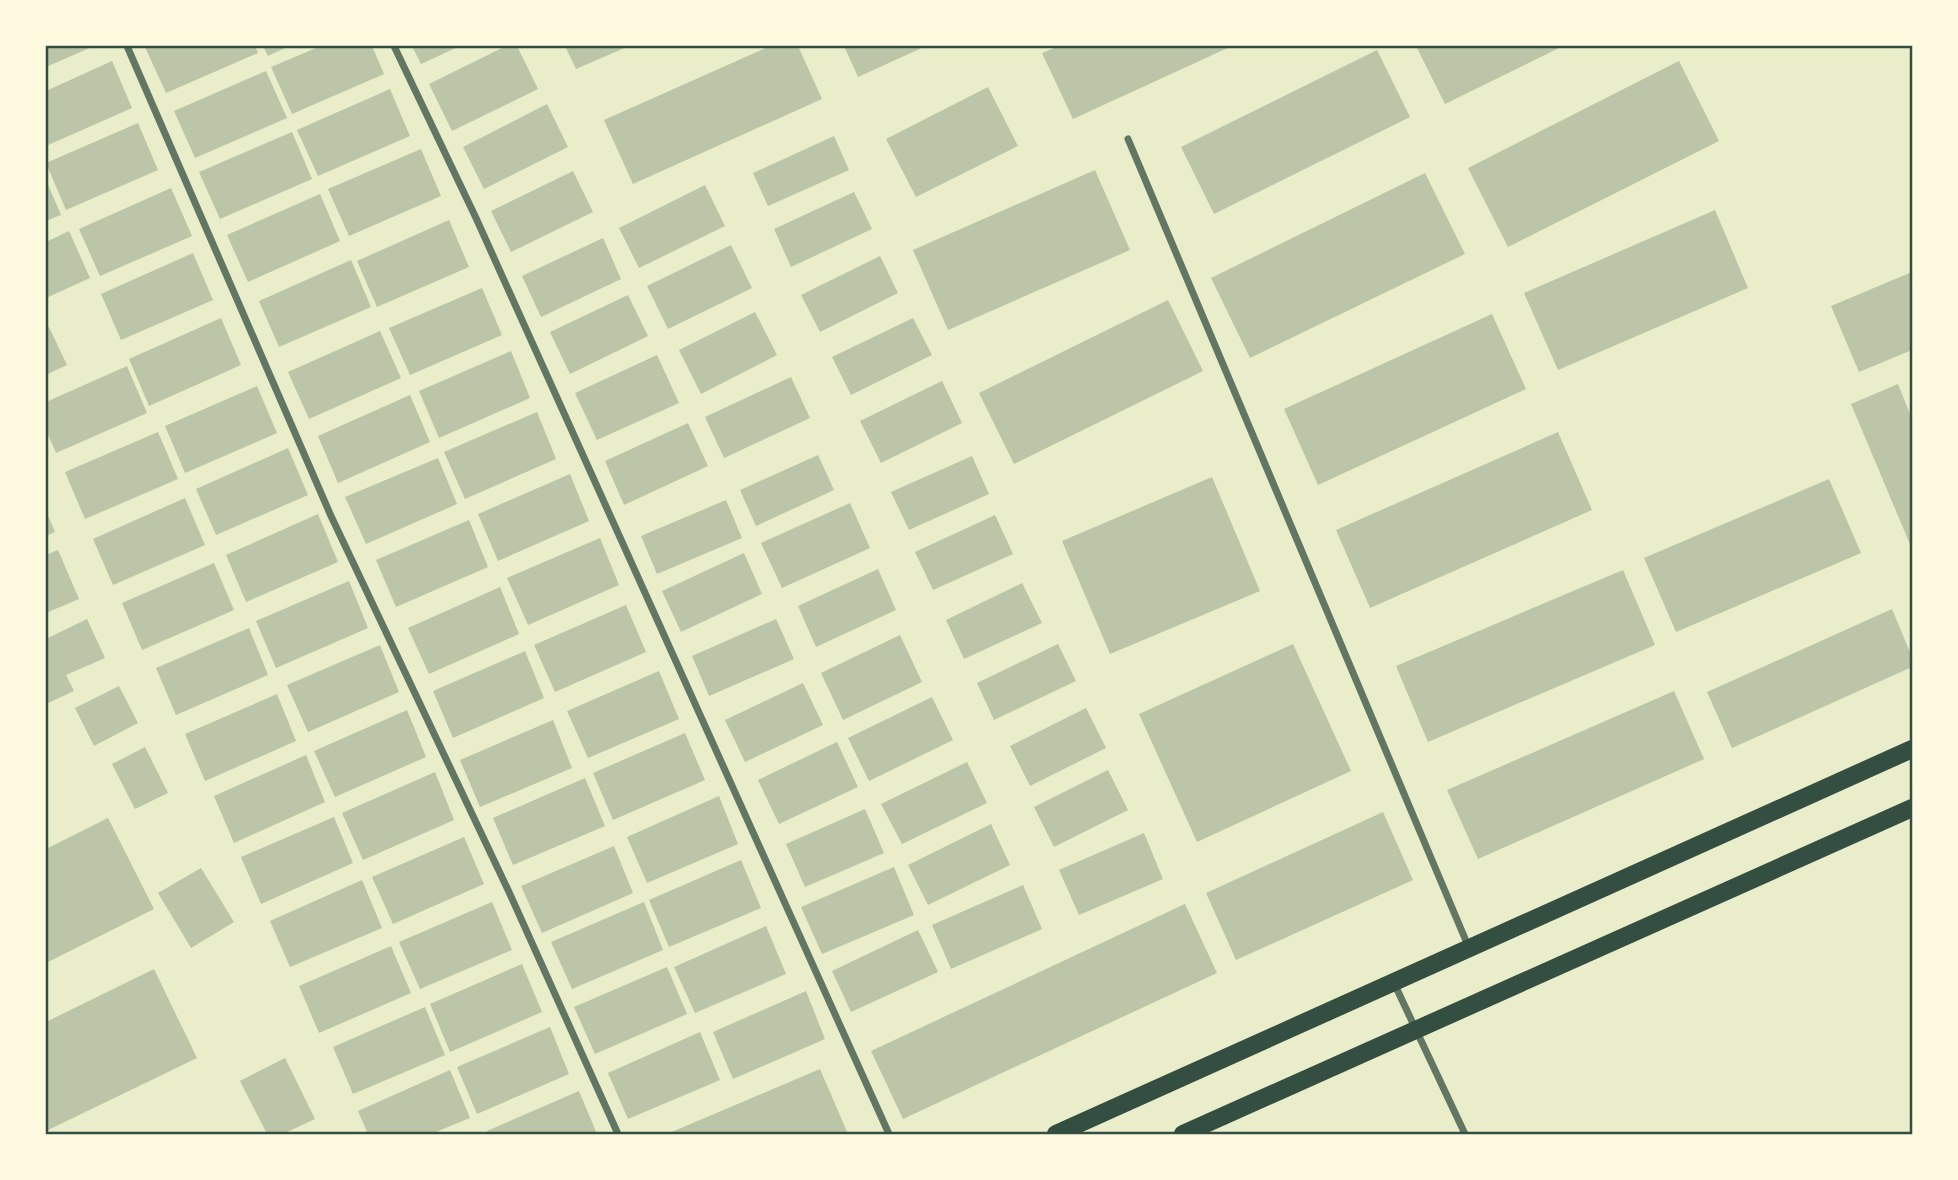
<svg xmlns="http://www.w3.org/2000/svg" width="1958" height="1180" font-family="Karla,sans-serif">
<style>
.building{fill:#bcc5a7}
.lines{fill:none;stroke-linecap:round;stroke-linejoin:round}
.minor{stroke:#617663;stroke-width:7}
.primary{stroke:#344e41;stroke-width:18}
.neatline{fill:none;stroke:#344e41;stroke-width:2.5}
</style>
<rect width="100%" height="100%" fill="#e9edc9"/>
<path class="building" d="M46,46h48l-48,21z
M148,46h107l3,7 -92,40 -21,-46z
M263,46h27l-22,10z
M321,46h51l12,28 -92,40 -21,-47z
M412,46h48l-39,18z
M506,46h11l21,43 -86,42 -23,-47z
M565,46h64l-53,23z
M770,46h28l24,53 -189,85 -29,-64z
M844,46h82l-68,31z
M1059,46h173l-159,73 -31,-66z
M1416,46h147l-118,58z
M1377,50l33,67 -196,97 -33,-67z
M112,61l20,47 -86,38v-55z
M1679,61l40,80 -211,106 -40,-79z
M266,71l21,47 -92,40 -21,-47z
M988,87l30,59 -102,51 -30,-58z
M390,89l20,47 -92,40 -21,-46z
M547,104l21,43 -84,42 -21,-42z
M138,123l20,47 -92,40 -20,-47z
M292,132l20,47 -92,40 -21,-47z
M834,136l15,34 -81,36 -15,-33z
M421,149l20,47 -92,40 -21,-47z
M1095,170l35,80 -182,80 -35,-80z
M573,171l20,41 -82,40 -20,-41z
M1425,173l40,81 -215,104 -39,-80z
M46,180l15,35 -15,6z
M705,185l20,41 -86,42 -20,-40z
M171,188l21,48 -92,40 -21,-47z
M854,192l18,37 -81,38 -17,-38z
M320,194l20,47 -92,41 -21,-47z
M1715,210l33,78 -190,82 -34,-77z
M449,220l20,47 -92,40 -20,-46z
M69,231l21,47 -44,20v-56z
M603,238l18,41 -80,38 -19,-41z
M731,245l21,43 -84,41 -21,-43z
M193,253l20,47 -92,40 -20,-46z
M880,256l18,37 -78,39 -19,-37z
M351,260l20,47 -92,40 -20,-46z
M1912,272v78l-53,22 -28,-66z
M482,288l20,47 -92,40 -21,-47z
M628,295l20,41 -78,38 -20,-42z
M1168,300l35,71 -189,93 -35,-71z
M755,312l22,43 -76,39 -22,-44z
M1492,314l34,75 -208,96 -34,-76z
M221,318l20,47 -92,41 -20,-47z
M913,318l19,37 -81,40 -19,-38z
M49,327l18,38 -21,10v-47z
M380,331l21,47 -92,41 -21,-47z
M511,351l19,47 -91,40 -20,-47z
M657,355l22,48 -82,37 -22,-47z
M127,366l20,47 -91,40 -10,-23v-28z
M791,377l19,41 -86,40 -19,-41z
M942,381l20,42 -81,40 -21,-42z
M1898,384l14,35v130l-61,-145z
M257,386l20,47 -92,40 -20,-47z
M410,395l20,47 -92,41 -20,-47z
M537,412l19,47 -91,40 -21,-47z
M688,423l20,43 -84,39 -19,-44z
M158,432l20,47 -93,40 -20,-47z
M1558,432l34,78 -222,98 -34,-78z
M288,448l20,47 -92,40 -20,-46z
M818,455l16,35 -78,36 -16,-36z
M972,456l17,38 -80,36 -18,-38z
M438,458l19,46 -91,40 -21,-47z
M570,474l19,47 -91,40 -20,-47z
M1212,477l48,114 -150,63 -48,-113z
M1829,479l32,74 -185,79 -32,-74z
M185,498l20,47 -92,40 -20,-46z
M726,500l16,38 -85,36 -16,-38z
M850,503l20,45 -88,40 -21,-45z
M46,511l9,21 -9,4z
M318,514l20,48 -92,40 -20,-47z
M995,515l18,39 -80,36 -18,-38z
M469,520l19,47 -92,40 -20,-47z
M600,538l19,47 -91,40 -21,-47z
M58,550l21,49 -33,14v-58z
M744,553l18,41 -81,38 -19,-41z
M214,563l20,47 -92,40 -20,-47z
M878,569l18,41 -80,37 -18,-41z
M1623,570l32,75 -227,97 -32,-76z
M349,581l19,47 -92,40 -20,-47z
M1022,583l20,40 -78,36 -18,-39z
M500,587l19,47 -90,40 -21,-46z
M626,605l20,47 -91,40 -21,-47z
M1892,609l20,48v10l-180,81 -25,-56z
M87,619l18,39 -39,17 8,16 -28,13v-65z
M776,619l18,40 -85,37 -17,-40z
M249,628l19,47 -92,40 -20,-47z
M900,635l22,47 -79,38 -22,-47z
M1058,644l18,37 -82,39 -17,-37z
M1293,644l58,127 -154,71 -58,-128z
M380,645l19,47 -91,40 -21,-47z
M525,651l19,47 -91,40 -20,-47z
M659,671l20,48 -91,39 -21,-47z
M803,683l20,42 -78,37 -20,-42z
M119,686l19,37 -44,23 -19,-38z
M1674,691l30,68 -226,100 -31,-69z
M277,694l19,47 -91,40 -20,-47z
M932,697l21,43 -84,41 -21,-43z
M1086,708l20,40 -76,38 -20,-40z
M407,710l19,47 -91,40 -21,-46z
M553,720l19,48 -92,39 -20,-47z
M685,733l20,47 -92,40 -20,-47z
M837,742l21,45 -79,37 -21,-44z
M145,747l23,46 -33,16 -23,-45z
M306,755l19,47 -91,41 -20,-47z
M967,762l20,41 -85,41 -21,-40z
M1108,770l20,40 -74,37 -20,-40z
M435,772l19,48 -91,40 -21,-47z
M585,778l20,48 -92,39 -20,-47z
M719,796l19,48 -91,39 -20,-46z
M865,809l19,44 -79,34 -19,-43z
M1383,812l30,68 -177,80 -30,-67z
M334,817l19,46 -92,41 -20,-47z
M108,818l46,91 -108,54v-114z
M991,824l19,41 -82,40 -20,-40z
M1144,833l19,46 -84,36 -20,-45z
M464,837l20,47 -91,40 -21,-47z
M614,846l19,47 -91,40 -21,-47z
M741,860l20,48 -92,39 -20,-47z
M894,867l20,48 -92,39 -21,-47z
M201,868l33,54 -43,26 -33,-55z
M362,880l20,48 -92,39 -20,-46z
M1023,885l19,44 -91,40 -19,-44z
M492,902l20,48 -92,39 -21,-47z
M644,902l19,48 -91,39 -21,-47z
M1185,904l32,69 -314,146 -32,-68z
M766,926l20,48 -91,39 -21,-46z
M918,930l20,42 -87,40 -19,-41z
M391,946l20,47 -92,40 -20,-47z
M522,964l20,48 -92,40 -20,-48z
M667,967l20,47 -92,40 -21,-47z
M154,969l43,89 -151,73v-109z
M806,991l19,48 -92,40 -20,-47z
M425,1007l20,48 -92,39 -20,-47z
M550,1027l19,47 -92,40 -20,-47z
M700,1032l20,48 -92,39 -20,-46z
M285,1058l30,61 -32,15h-16l-27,-53z
M820,1069l28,65h-181z
M450,1070l20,48 -39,16h-63l-10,-23z
M579,1091l18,43h-109l-1,-3z"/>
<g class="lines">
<path class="minor" d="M127,46l204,470 178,376 109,242
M394,46l82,172 413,916
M1128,139l341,809
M1394,983l71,151"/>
<path class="primary" d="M1056,1134l856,-385
M1183,1134l729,-326"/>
</g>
<rect width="1958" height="1180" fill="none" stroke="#fefae0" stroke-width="94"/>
<rect x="47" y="47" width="1864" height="1086" class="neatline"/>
</svg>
